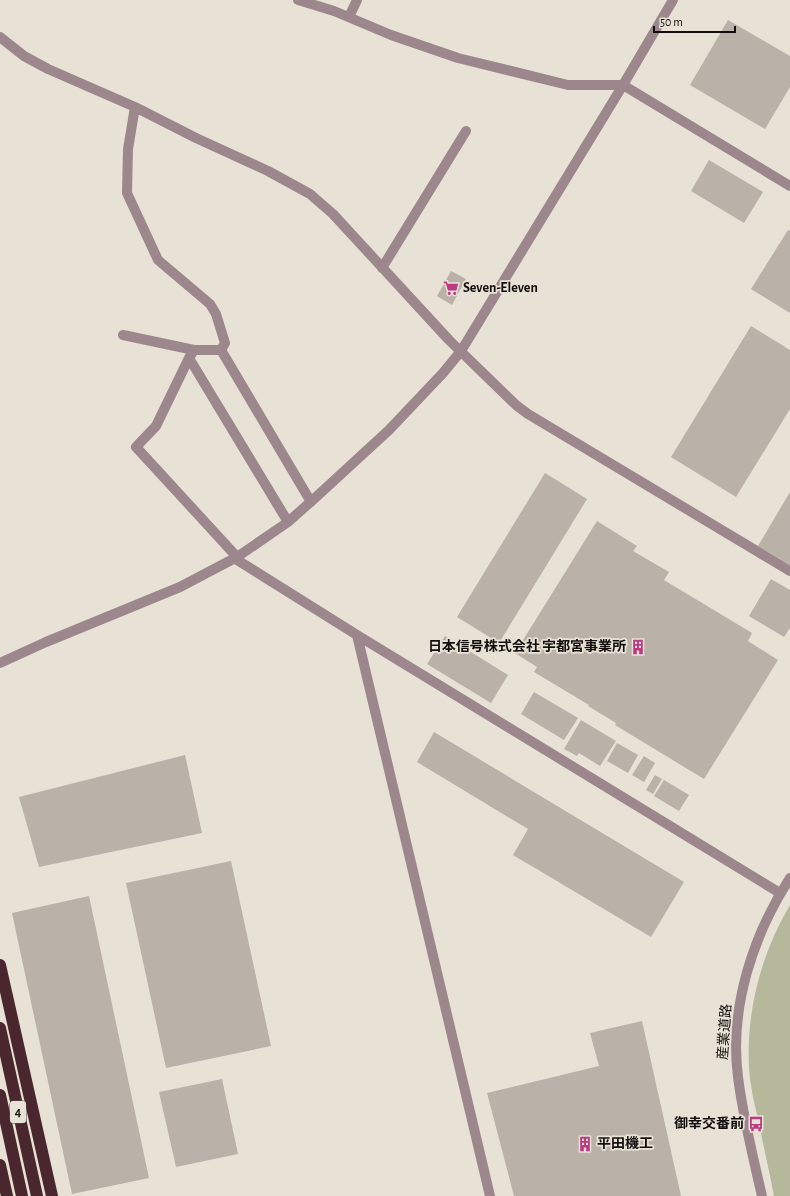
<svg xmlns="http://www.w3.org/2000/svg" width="790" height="1196" font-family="'Alegreya Sans','Noto Sans JP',sans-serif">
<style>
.green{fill:#b6b89b}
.building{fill:#bab1a8}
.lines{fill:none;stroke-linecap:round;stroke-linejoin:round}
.minor{stroke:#9c888c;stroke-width:10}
.highway{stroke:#4a272f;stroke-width:12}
.labels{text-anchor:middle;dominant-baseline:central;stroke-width:3.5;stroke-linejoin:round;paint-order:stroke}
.shield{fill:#e8e1d6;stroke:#524d48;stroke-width:1}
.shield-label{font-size:13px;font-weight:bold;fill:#110e0b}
.poi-label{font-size:14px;font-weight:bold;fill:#110e0b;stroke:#e8e1d6;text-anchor:start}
.street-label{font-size:14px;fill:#110e0b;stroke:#e8e1d6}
</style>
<rect width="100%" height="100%" fill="#e8e1d6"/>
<path class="green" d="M790,905v291h-16c-5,-26 -11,-52 -16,-77 -4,-17 -8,-34 -9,-51 -3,-57 12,-114 41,-163z"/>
<path class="building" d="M728,20l62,36v31l-25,42 -75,-44z
M709,160l54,32 -19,31 -53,-32z
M788,230l2,1v82l-39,-24z
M451,271l15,8 -14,26 -15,-9z
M751,326l39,24v59l-54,88 -65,-40z
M545,473l42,26 -88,144 -42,-26z
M790,492v73l-32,-19z
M597,521l40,25 -4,5 36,21 -5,8 88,53 -4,8 30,19 -74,119 -89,-54 1,-2 -28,-17 1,-1 -55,-33 3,-5 -22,-14z
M771,579l19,11v38l-6,9 -35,-21z
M445,636l63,39 -17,28 -64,-39z
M534,692l44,26 -14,22 -43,-26z
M581,720l35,21 -16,25 -21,-13 -2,3 -13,-7z
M434,732l250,150 -33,55 -138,-82 15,-26 -111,-67z
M617,743l21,12 -10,18 -21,-12z
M185,755l17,78 -163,34 -20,-70z
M644,756l11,7 -11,19 -12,-7z
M655,775l7,4 -9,15 -7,-4z
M664,780l25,15 -10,16 -25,-15z
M231,861l40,185 -105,22 -40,-185z
M89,896l60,282 -77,16 -60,-281z
M642,1021l39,175h-167l-27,-103 112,-27 -9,-33z
M222,1079l16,75 -62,13 -17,-75z"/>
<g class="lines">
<path class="minor" d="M298,0l36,11 57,24 67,23 110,27h55l167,101
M349,17l8,-17
M0,37l24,19 24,13 87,38 61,31 72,33 42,23 23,20 116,126 67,65 12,9 262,157
M135,107l-7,42 -1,44 31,67 52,44 6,10 9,29 -4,7h-27l-5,8 99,164
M382,268l84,-137
M123,335l71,15
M221,350l90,152
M189,358l-33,68 -20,21 101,110
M234,558l123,77 423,258
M357,635l133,561
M0,663l46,-21 134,-55 57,-30 51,-35 27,-24 74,-68 54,-57 18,-22 162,-266 50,-85
M762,1196c-9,-39 -19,-79 -24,-119 -9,-69 15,-142 52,-199"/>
<path class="highway" d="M0,965l52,231
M0,1028l37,168
M0,1095l22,101
M0,1165l7,31"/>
</g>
<defs>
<g id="supermarket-bare" transform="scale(1.2)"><path d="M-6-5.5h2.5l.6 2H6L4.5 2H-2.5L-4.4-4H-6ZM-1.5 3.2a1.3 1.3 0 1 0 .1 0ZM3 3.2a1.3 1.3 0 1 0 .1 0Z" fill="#bd3a82" stroke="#e8e1d6" stroke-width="2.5" paint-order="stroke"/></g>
<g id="building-bare" transform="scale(1.2)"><path d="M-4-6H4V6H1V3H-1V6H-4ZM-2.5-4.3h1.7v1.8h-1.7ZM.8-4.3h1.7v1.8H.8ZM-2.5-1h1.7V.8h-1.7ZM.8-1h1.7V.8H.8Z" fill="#bd3a82" stroke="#e8e1d6" stroke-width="2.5" paint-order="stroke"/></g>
<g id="bus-bare" transform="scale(1.2)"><path d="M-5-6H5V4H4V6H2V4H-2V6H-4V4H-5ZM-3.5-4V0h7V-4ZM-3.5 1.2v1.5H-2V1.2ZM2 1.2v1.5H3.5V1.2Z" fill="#bd3a82" stroke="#e8e1d6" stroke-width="2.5" paint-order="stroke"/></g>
</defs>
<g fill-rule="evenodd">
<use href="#supermarket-bare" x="451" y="288"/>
<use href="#building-bare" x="638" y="647"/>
<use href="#bus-bare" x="756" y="1124"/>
<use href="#building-bare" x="585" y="1144"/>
</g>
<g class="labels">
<rect class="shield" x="10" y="1101" width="16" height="22" rx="3"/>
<g class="shield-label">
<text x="18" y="1112">4</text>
</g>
<g class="poi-label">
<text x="463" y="288">Seven-Eleven</text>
<text x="626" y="647" text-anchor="end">日本信号株式会社 宇都宮事業所</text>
<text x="744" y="1124" text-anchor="end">御幸交番前</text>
<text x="597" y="1144">平田機工</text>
</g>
<g class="street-label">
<text transform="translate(725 1032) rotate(-86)">産業道路</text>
</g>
</g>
<path d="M654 26v6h81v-6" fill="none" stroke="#110e0b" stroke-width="2"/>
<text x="660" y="26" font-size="12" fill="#110e0b" stroke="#e8e1d6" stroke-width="3" paint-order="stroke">50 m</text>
</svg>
